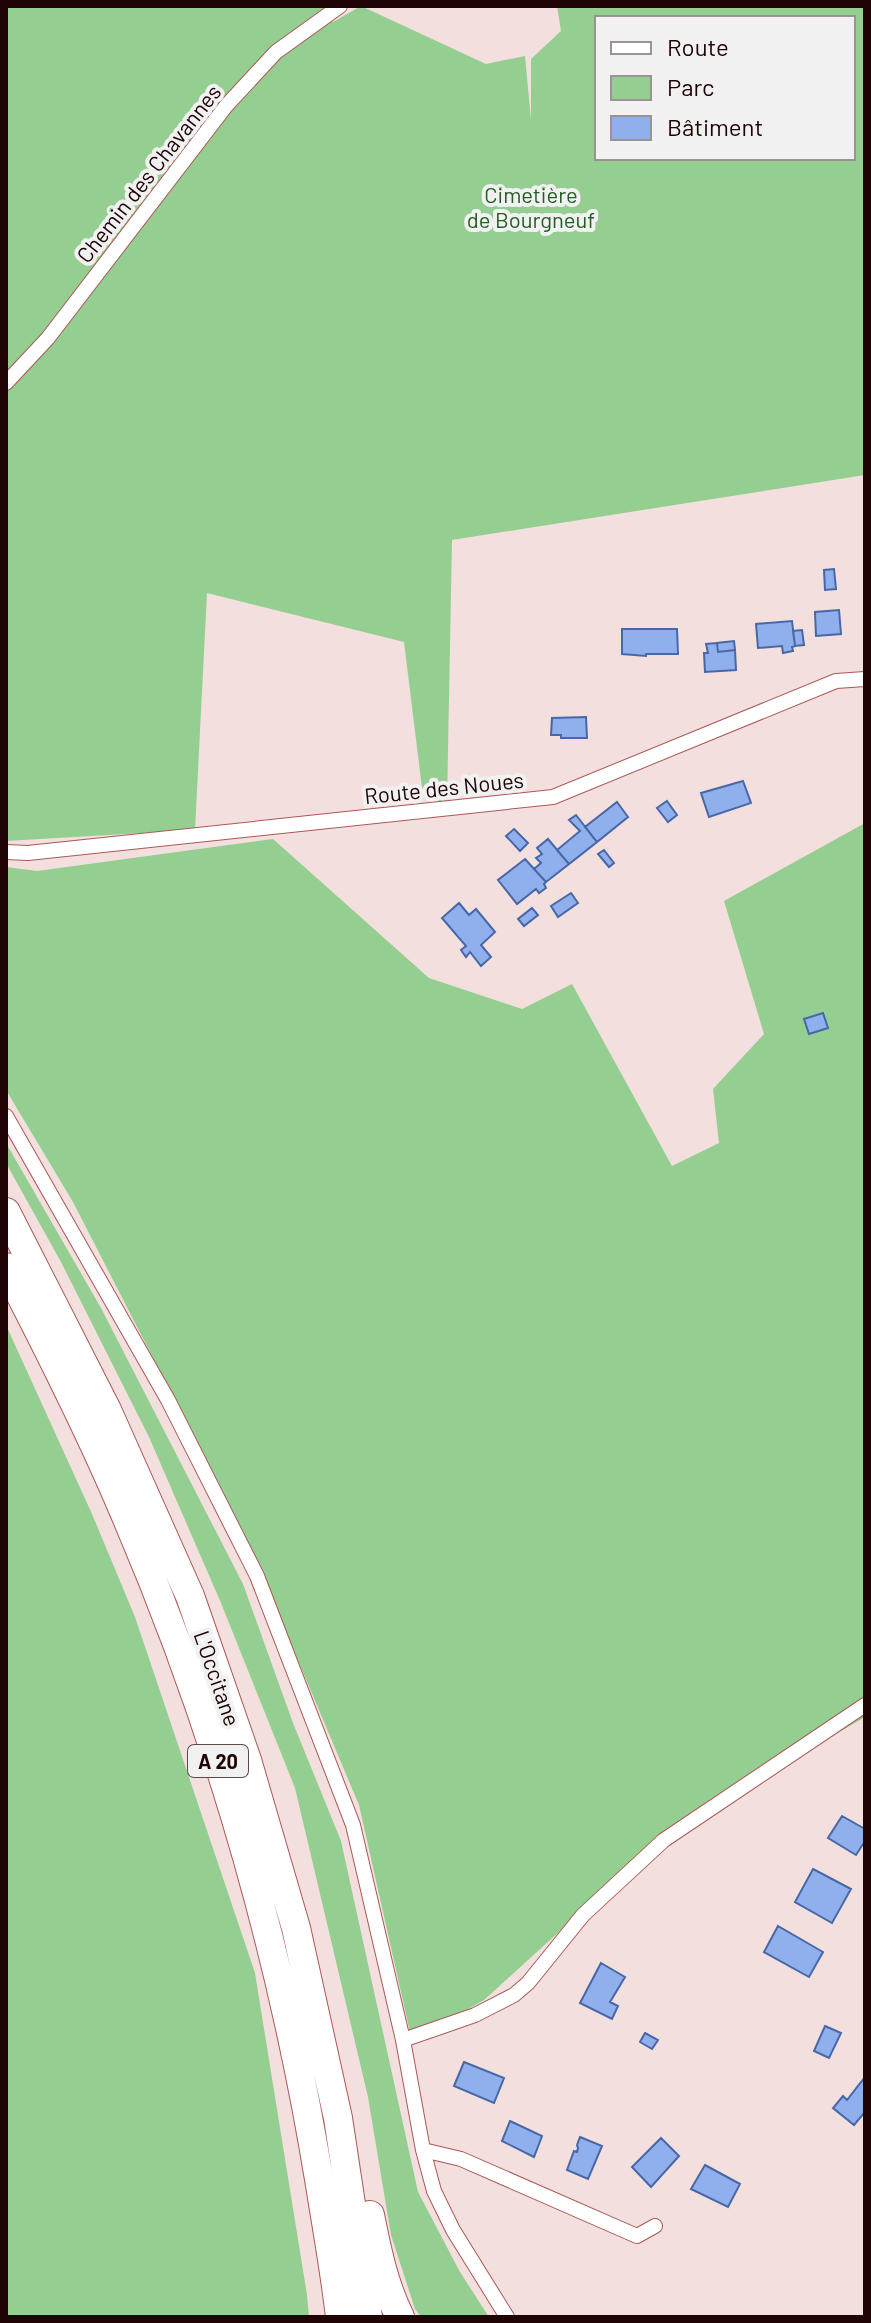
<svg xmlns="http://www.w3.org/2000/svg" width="871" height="2323" font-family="Barlow,sans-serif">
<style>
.green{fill:#94cf91;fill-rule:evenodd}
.building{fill:#90b0ed;stroke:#4767a7;stroke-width:2}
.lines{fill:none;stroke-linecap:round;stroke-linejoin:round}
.street-casing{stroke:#ab5856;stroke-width:16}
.highway-casing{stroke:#ab5856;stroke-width:30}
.street{stroke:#fff;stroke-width:14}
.highway{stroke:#fff;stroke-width:28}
.labels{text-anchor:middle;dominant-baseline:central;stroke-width:8;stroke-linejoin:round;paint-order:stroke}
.shield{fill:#f1f1f1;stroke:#5f4a4a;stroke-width:2}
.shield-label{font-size:20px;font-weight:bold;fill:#200303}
.street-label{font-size:22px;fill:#200303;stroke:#f1f1f1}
.park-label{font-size:22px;fill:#235f22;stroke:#f1f1f1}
</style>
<rect width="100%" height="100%" fill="#f3dfdd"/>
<path class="green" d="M6,6h323l4,16 28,-16 125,58 39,-8 6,64v-61l30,-28 -4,-25h308v469l-413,65 -5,263 -24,-7 -19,-154 -197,-49 -12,237 -189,11zM597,18h256v140h-256z
M865,823v894l-195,114 -186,169 -72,41 -53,-236 -108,-256 -178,-347 -67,-112v-223l31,4 236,-32 156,139 93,31 50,-25 100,182 47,-23 -6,-54 51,-55 -40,-133z
M6,1143l95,165 142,276 50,139 48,118 77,351 42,80 29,45h-68l-6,-8 -24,-74 -23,-138 -73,-309 -74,-185 -72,-166 -88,-175 -55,-99z
M6,1325l86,189 43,103 120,356 52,322 2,22h-303z"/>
<path class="building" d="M834,569l2,20 -11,1 -1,-20z
M839,610l2,24 -25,2 -1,-24z
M792,621l3,25 -3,1 1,4 -10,2 -1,-7 -24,2 -2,-24z
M622,629h55l1,25h-32v2l-24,-2z
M802,630l2,15 -9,1 -2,-15z
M734,641l1,9 -17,2 -1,-9z
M717,643l1,9 17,-2 1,20 -31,2 -1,-19h4l-2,-9z
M586,717l1,21h-26v-3h-10l1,-17z
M743,781l8,22 -42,14 -8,-24z
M667,801l10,14 -9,7 -11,-14z
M617,802l11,15 -31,25 -12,-15z
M576,815l21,27 -28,22 -12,-14 23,-19 -11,-11z
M514,829l14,14 -8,8 -14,-15z
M548,839l21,25 -23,18 -12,-13 7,-6 -5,-5 6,-4 -5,-6z
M604,850l10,13 -5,4 -11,-13z
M525,859l21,23 -2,2 2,4 -7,5 -3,-4 -19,15 -19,-24z
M571,893l7,10 -20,14 -7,-11z
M459,903l10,12 7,-6 19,23 -14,13 10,12 -10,9 -11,-14 -4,5 -5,-7 5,-4 -24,-28z
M532,908l6,7 -14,11 -6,-7z
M823,1013l5,15 -19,6 -5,-15z
M842,1816l23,13v12l-9,14 -28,-17z
M813,1869l38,20 -19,34 -37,-21z
M778,1926l45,26 -14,25 -45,-25z
M601,1963l24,14 -15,25 8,4 -6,13 -32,-16z
M825,2026l16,7 -12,25 -15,-7z
M645,2033l13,7 -6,9 -12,-7z
M464,2062l40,16 -10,25 -40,-17z
M865,2077v35l-11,13 -21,-17 10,-12 4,4z
M510,2121l32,15 -8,21 -32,-16z
M580,2137l22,9 -14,33 -21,-9 7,-19 3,1 1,-4 -1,-3z
M661,2138l18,18 -28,31 -19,-20z
M705,2165l35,19 -12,23 -37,-18z"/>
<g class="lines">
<g class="street-casing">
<path id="street" d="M6,383l42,-45 178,-232 50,-54 64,-46
M6,852l22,1 525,-56 283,-116 29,-2
M6,1116l162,284 89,176 96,249 50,215 20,110 11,41 19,39 54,87
M403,2040l72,-25 39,-20 14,-12 55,-68 81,-75 201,-135
M423,2150l38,9 176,77 18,-10"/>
</g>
<g class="highway-casing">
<path id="highway" d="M6,1212l101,198 83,186 57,164 49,168 42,190 30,199
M6,1267c41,79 81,158 116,240 94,217 160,445 198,678 7,44 15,88 20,132
M370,2215c7,35 14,70 30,102"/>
</g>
<use href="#street" class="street"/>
<use href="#highway" class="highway"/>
</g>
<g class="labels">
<rect class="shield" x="188" y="1745" width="60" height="32" rx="6"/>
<g class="shield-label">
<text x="218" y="1761">A 20</text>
</g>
<g class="street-label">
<text transform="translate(148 173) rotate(-52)">Chemin des Chavannes</text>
<text transform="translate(444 787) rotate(-6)">Route des Noues</text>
<text transform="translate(218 1678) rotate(71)">L'Occitane</text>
</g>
<g class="park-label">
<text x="531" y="194">Cimetière<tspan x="531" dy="25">de Bourgneuf</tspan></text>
</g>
</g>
<rect width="871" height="2323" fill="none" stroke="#200303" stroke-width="16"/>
<rect x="595" y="16" width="260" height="144" fill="#f1f1f1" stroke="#9d9292" stroke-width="2"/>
<rect x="611" y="42" width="40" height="12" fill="#ffffff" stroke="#9d9292" stroke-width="2"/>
<text x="667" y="56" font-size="24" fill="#200303">Route</text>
<rect x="611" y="76" width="40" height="24" fill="#94cf91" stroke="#9d9292" stroke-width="2"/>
<text x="667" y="96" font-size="24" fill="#200303">Parc</text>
<rect x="611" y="116" width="40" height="24" fill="#90b0ed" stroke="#9d9292" stroke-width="2"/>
<text x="667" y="136" font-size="24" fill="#200303">Bâtiment</text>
</svg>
